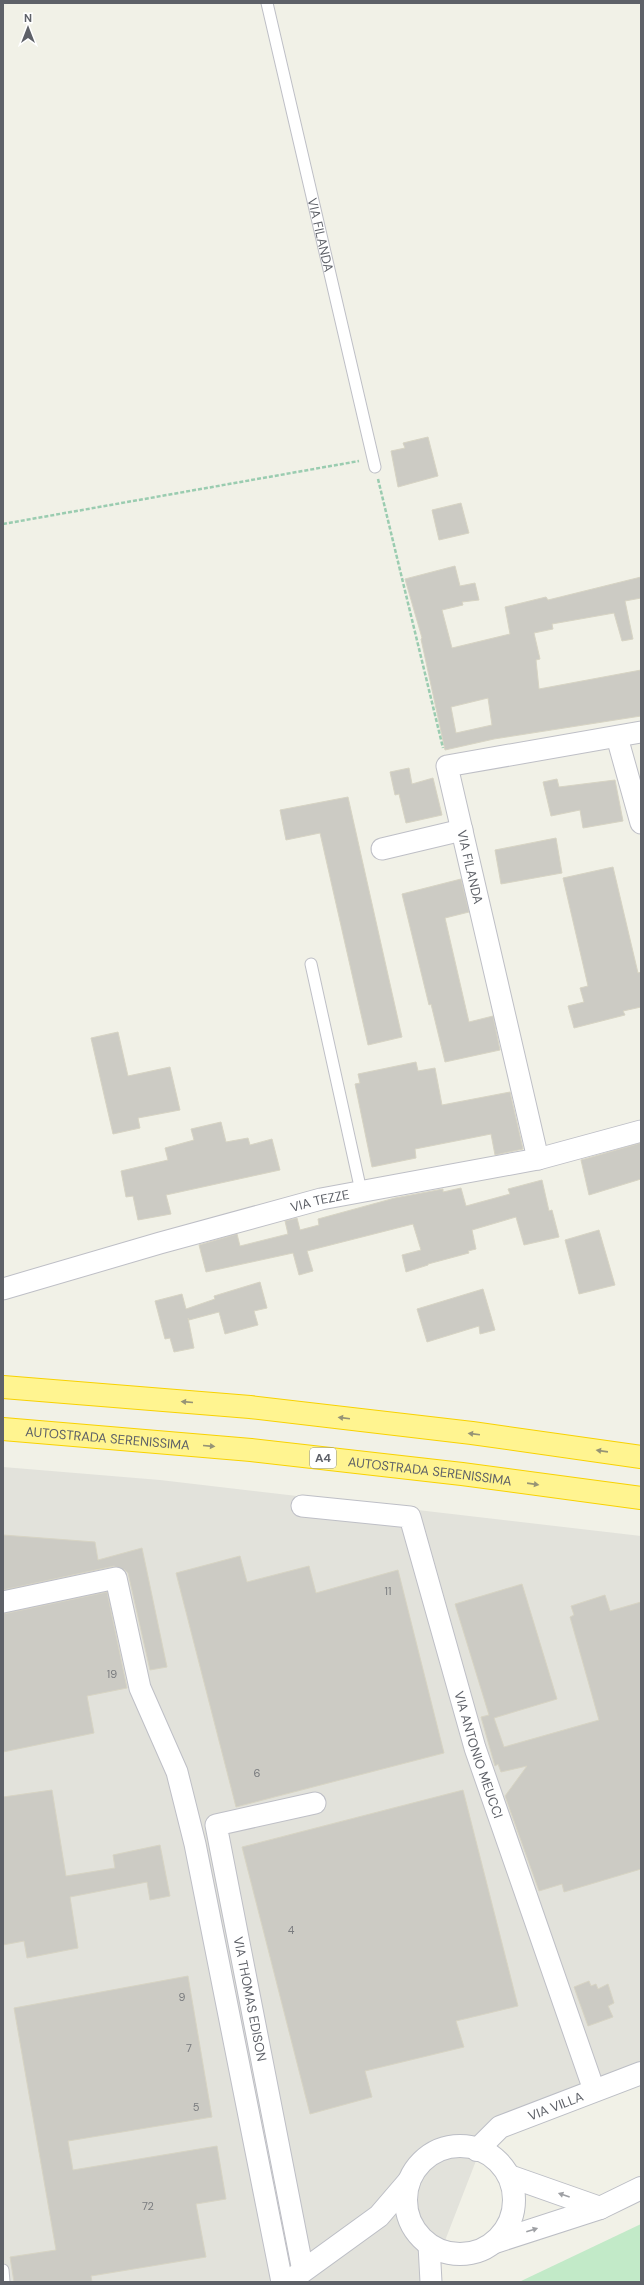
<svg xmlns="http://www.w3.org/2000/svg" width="644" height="2285" font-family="'DM Sans',sans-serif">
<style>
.industrial{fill:#e2e2db}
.green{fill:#c2eac8}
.building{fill:#cccbc4;stroke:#d7d4c4;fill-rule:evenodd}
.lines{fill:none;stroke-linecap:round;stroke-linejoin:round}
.lane-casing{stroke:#bebfc6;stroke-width:13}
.street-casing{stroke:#bebfc6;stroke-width:23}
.secondary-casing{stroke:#bcbec5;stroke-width:24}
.highway-casing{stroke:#f8d200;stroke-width:24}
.path{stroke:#9accb0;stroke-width:2.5;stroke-dasharray:4 2;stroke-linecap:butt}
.lane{stroke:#fff;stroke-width:11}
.street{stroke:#fff;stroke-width:21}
.secondary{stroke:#fff;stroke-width:22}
.highway{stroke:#fff490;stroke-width:22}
.oneway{fill:#969476}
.oneway2{fill:#9ea0a4}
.labels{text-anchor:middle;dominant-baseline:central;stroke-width:3;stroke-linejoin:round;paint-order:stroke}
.number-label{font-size:11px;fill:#7a7c7f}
.shield{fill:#fff;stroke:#8e9095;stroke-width:1}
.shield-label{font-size:12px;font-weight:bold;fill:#5e6168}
.street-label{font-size:13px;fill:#5e6168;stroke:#fff}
</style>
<rect width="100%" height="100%" fill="#f1f1e7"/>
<path class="industrial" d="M3,1467l157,13 481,56v527l-150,59 -62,160h-426z"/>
<path class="green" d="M641,2224v58h-122z"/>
<path class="building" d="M428,437l10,39 -40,11 -7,-36 14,-3 -2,-5z
M461,503l8,30 -30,7 -7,-30z
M455,566l5,20 15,-3 4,17 -17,2 1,3 -21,5 10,38 58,-14 -5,-27 41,-10 2,3 93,-23v21l-16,3 8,38 -11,2 -8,-28 -62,11 1,5 -19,4 6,26 -4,1 3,29 102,-19v46l-147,23 -49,11 -24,-111 1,-1 -17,-59zM488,698l4,27 -36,8 -5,-26z
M409,768l3,16 21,-6 9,37 -36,8 -7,-29 -4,1 -5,-23z
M557,779l2,8 56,-7 8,41 -40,7 -3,-18 -29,6 -8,-34z
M348,797l54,240 -34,8 -48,-212 -34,7 -6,-30z
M556,838l6,35 -61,11 -6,-34z
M613,867l25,106 3,-1v35l-18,4 2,4 -51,13 -6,-22 16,-4 -4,-14 8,-2 -25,-108z
M461,879l8,33 -24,6 24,104 24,-6 7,34 -55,12 -14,-58 -2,1 -27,-111z
M118,1032l10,44 42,-9 10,43 -42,8 2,10 -27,6 -22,-96z
M416,1062l2,9 17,-3 7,37 68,-13 13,57 -28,6 -4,-21 -76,15 1,9 -44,9 -17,-83 5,-1 -2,-9z
M221,1122l5,20 22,-4 2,7 22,-6 8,31 -114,25 5,19 -33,6 -5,-24 -7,1 -5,-26 47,-11 -3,-12 29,-8 -3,-11z
M641,1143v36l-52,16 -8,-35z
M542,1180l7,31 3,-1 7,27 -35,8 -8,-28 -44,13 4,19 -8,2 1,2 -41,11v1l-22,7 -4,-17 19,-5 -8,-26 -106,27 6,20 -14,4 -6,-22 -87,19 -7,-27 38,-11 3,12 48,-12 -3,-13 12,-3 3,12 19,-5 -1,-6 77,-21 48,-9v3l18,-4 5,18 44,-12 -2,-5z
M599,1230l16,55 -36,9 -14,-54z
M260,1282l7,26 -13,3 4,14 -33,9 -6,-22 -30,8 -1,-2 6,30 -20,4 -4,-14 -5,1 -10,-38 27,-7 4,15 29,-10 -1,-3z
M483,1289l12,41 -15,4 -1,-8 -52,16 -10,-33z
M3,1535l92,7 3,18 44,-12 25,119 -17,3 -22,-97 -3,-3 -11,-4 -111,24z
M240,1556l7,26 62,-16 7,27 82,-23 46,183 -208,54 -60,-234z
M522,1584l35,115 -63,19 10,29 95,-27 -29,-103 4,-2 -3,-9 34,-11 5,16 31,-9v267l-77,23 -2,-8 -23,7 -34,-95 22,-30 -26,6 -3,-8 -3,2 -14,-49 8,-2 -34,-111z
M107,1592l20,96 -40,8 7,37 -91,19v-138z
M52,1790l14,86 49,-8 -2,-13 47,-10 10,51 -20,4 -3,-18 -77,15 8,51 -51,10 -3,-17 -21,4v-148z
M463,1790l55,216 -62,15 8,26 -99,24 7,26 -62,17 -68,-267z
M188,1976l24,141 -144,24 5,29 144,-24 9,53 -30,5 10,53 -115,19 1,6h-78l-4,-25 46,-7 -42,-242z
M589,1981l2,5 5,-2 2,5 10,-5 6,19 -6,3 5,11 -25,9 -14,-39z"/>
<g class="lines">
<g class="lane-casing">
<g id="lane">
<path id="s1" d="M267,3l108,464"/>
<path d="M311,964l50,227"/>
<path d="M3,2270l1,12"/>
</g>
</g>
<g class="street-casing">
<g id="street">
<path d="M617,737l24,86"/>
<path d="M382,849l80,-19"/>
<path d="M538,1159l-91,-393 194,-34"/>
<path id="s2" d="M3,1289l157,-46 161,-44 217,-40 103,-28"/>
<path id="s3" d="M302,1506l108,11 65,231 119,342"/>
<path d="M3,1602l113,-24 24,110 37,84 18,72 87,438"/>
<path d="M429,2245l2,37"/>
<path d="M303,2271l-87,-446 99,-22"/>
</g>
</g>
<g class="secondary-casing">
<g id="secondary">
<circle cx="460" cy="2200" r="54"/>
<path id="s4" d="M477,2150l23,-23 141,-54"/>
<path d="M509,2176l91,32"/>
<path d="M495,2242l105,-34 41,-20"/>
<path d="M288,2282l91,-66 30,-35"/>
</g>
</g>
<g class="highway-casing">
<g id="highway">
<path d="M3,1387l247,20 222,26 169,24"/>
<path id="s5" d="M3,1429l248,21 211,24 179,24"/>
</g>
</g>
<path class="path" d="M378,479l65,269
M3,524l356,-63"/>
<use href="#lane" class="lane"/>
<use href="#street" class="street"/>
<use href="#secondary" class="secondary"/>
<use href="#highway" class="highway"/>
</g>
<defs><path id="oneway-solid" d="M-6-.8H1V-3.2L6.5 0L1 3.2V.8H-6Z"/></defs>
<g class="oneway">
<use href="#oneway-solid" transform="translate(187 1402) rotate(-175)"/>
<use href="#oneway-solid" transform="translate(344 1418) rotate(-173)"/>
<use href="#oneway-solid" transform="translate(474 1434) rotate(-173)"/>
<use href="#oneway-solid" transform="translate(209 1446) rotate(5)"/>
<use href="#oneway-solid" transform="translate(602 1451) rotate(-172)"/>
<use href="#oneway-solid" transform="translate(533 1484) rotate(8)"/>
</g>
<g class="oneway2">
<use href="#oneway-solid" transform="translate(564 2195) rotate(-161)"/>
<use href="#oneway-solid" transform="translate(532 2230) rotate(-18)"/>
</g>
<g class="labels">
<g class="number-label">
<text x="388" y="1591">11</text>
<text x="112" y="1674">19</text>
<text x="257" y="1773">6</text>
<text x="291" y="1930">4</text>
<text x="182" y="1997">9</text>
<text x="189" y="2048">7</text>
<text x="196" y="2107">5</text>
<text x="148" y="2206">72</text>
</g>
<rect class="shield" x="310" y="1448" width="26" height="20" rx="3"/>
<g class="shield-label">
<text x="323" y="1458">A4</text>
</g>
<g class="street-label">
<text stroke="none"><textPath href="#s1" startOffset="238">VIA FILANDA</textPath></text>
<text transform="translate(470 867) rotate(77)">VIA FILANDA</text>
<text stroke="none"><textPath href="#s2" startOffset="329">VIA TEZZE</textPath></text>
<text stroke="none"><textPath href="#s5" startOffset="105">AUTOSTRADA SERENISSIMA</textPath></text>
<text stroke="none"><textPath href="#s5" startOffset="429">AUTOSTRADA SERENISSIMA</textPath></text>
<text stroke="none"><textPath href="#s3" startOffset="356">VIA ANTONIO MEUCCI</textPath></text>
<text transform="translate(250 1999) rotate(79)">VIA THOMAS EDISON</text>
<text stroke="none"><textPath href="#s4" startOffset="92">VIA VILLA</textPath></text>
</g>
</g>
<rect width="644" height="2285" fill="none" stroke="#5e6168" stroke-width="8"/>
<g transform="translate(28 28)" stroke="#ffffff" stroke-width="3" paint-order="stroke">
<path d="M0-3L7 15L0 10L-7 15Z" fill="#5e6168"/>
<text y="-6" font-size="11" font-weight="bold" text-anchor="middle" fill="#5e6168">N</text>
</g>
</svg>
